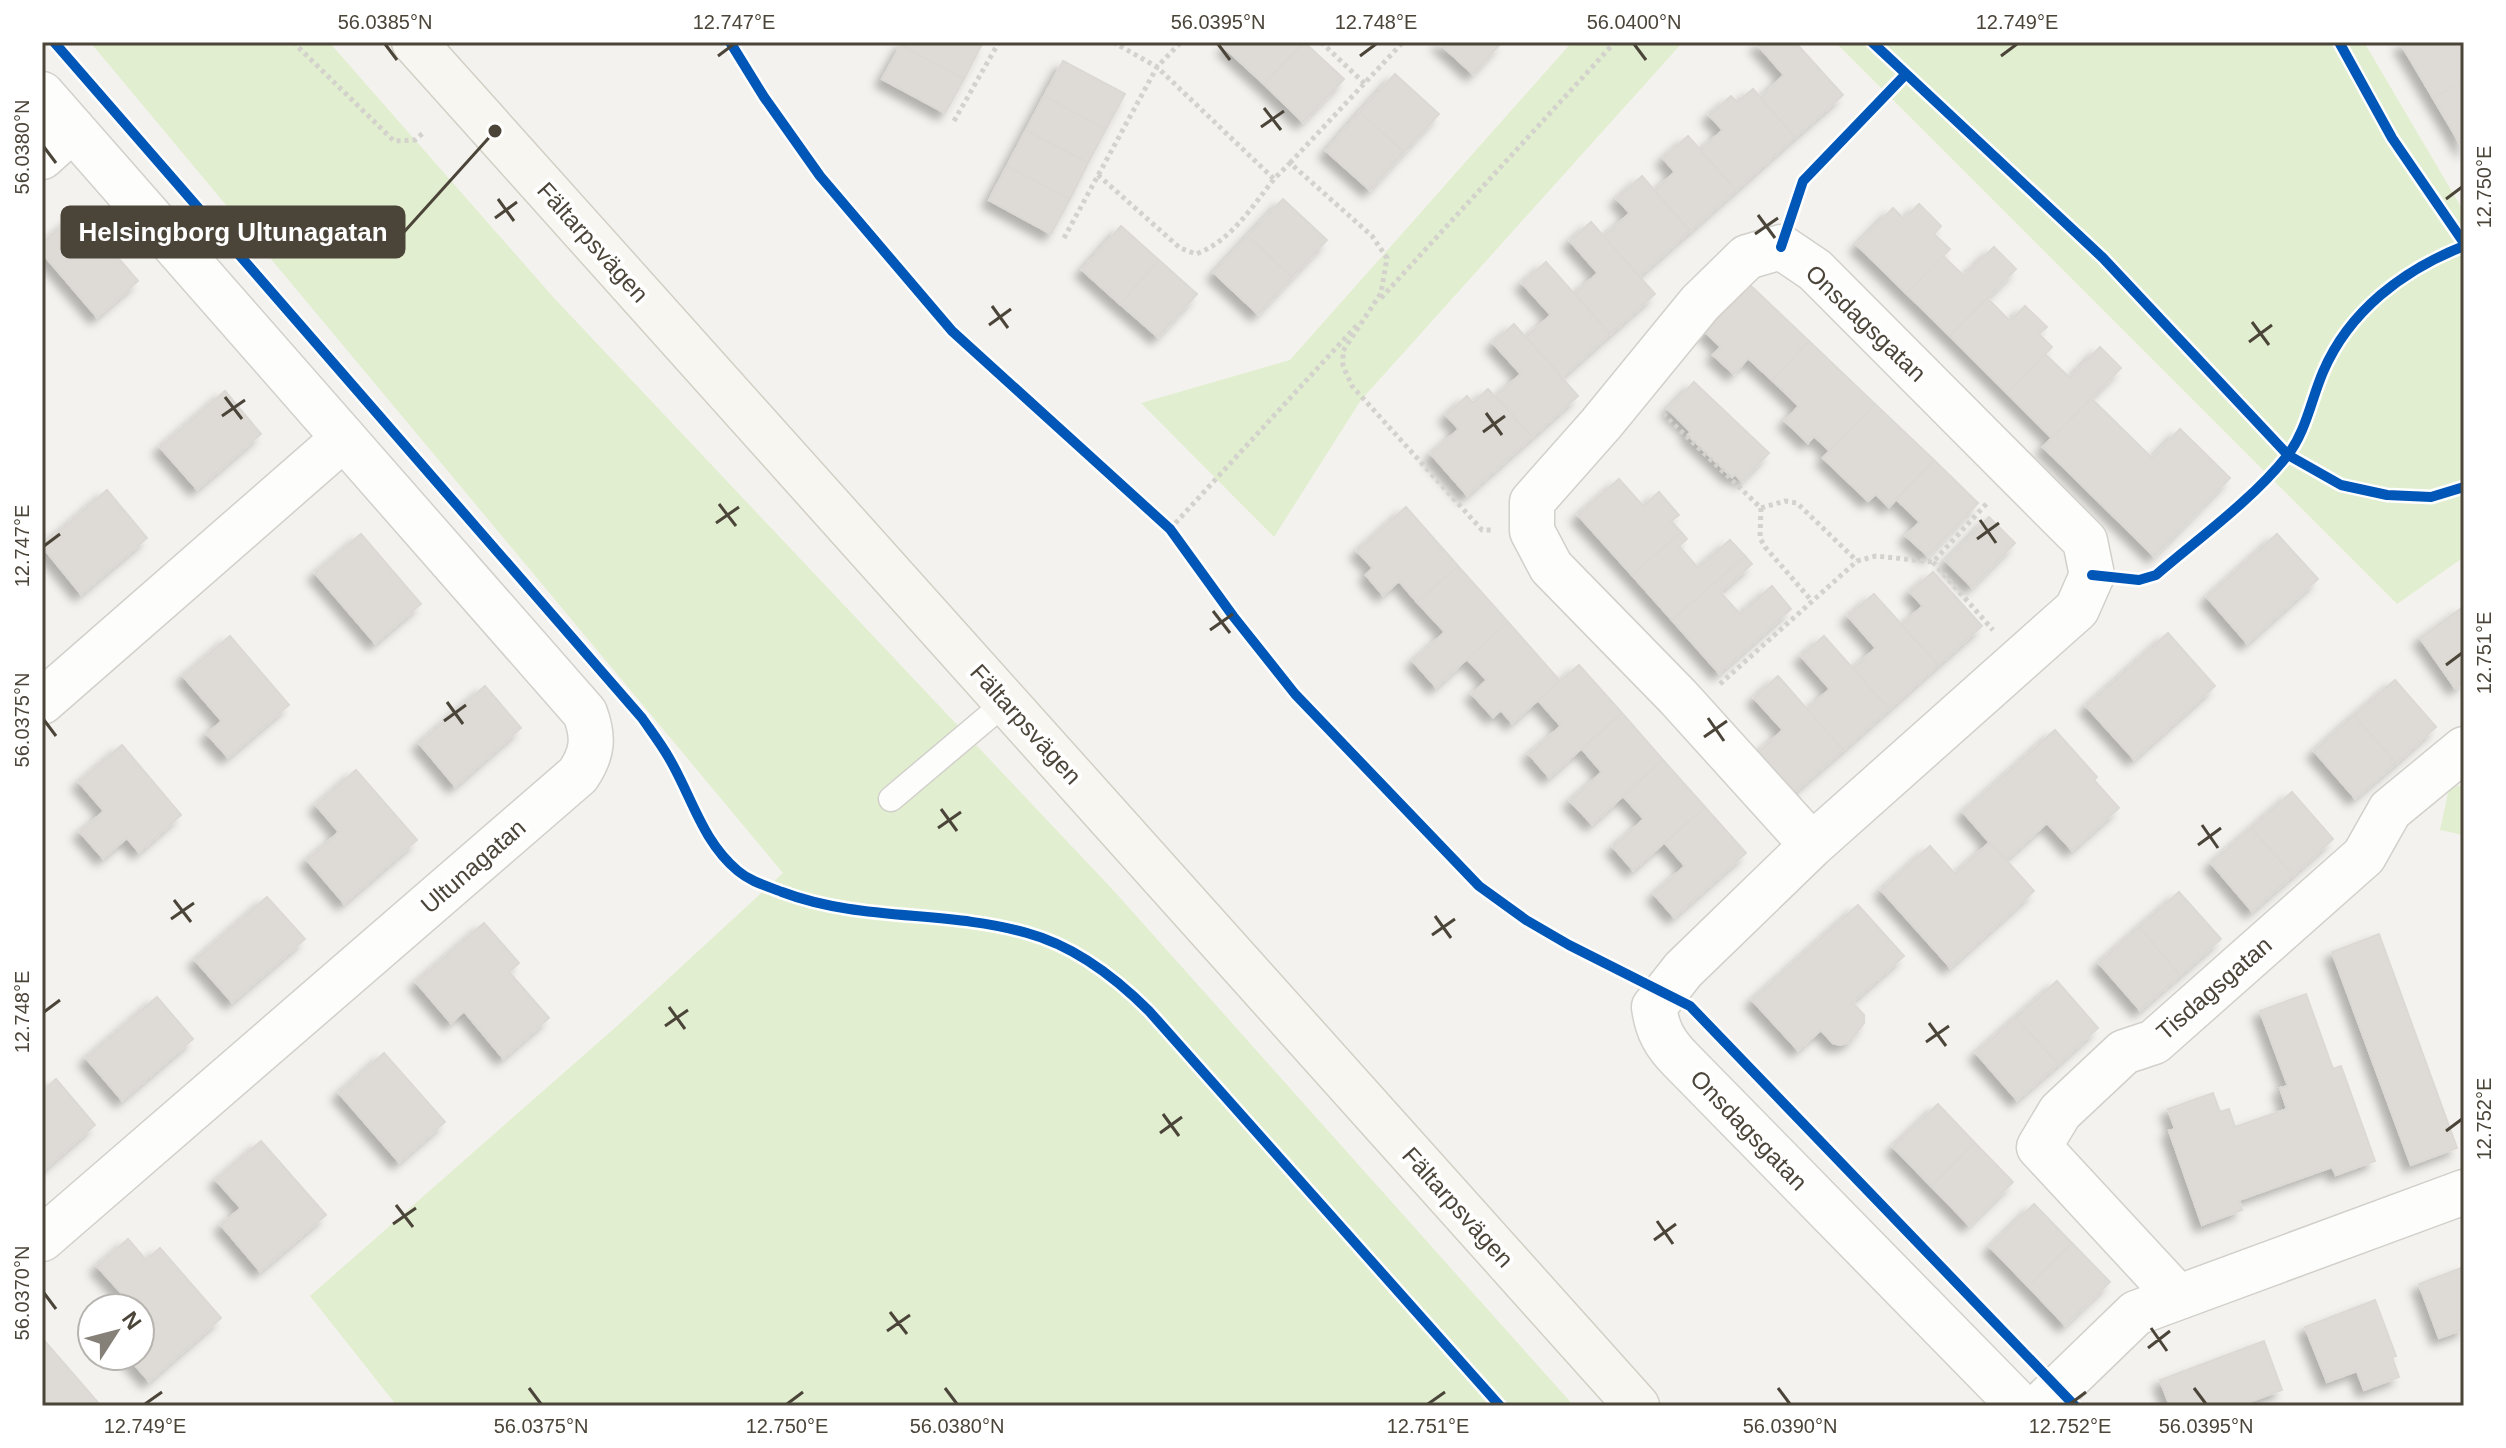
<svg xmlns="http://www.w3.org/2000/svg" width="2506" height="1448" font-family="Arial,sans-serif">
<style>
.green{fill:#e1eecf}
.building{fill:#dedbd6;stroke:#dcd9d4;stroke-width:2;filter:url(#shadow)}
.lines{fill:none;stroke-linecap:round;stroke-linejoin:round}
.service-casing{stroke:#d2d0cb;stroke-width:27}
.minor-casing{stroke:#d2d0cb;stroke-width:47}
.secondary-casing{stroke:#d3cfc5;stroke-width:47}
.path{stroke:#d3d2cc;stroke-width:5;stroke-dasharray:4 4;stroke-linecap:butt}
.service{stroke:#fdfdfc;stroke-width:24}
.minor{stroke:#fdfdfc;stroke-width:44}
.secondary{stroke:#f7f6f1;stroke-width:44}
.cycleway-casing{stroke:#fff;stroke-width:15}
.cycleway{stroke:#0057b8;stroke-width:10}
.ticks{fill:none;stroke:#4b4439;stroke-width:3}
.labels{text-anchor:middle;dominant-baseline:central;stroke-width:8;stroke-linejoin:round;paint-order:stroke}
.street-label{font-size:24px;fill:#4b4439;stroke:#fff}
.leader{fill:none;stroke:#4b4439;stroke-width:3}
.callout-dot{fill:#4b4439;stroke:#fff;stroke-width:3}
.callout{fill:#4b4439;stroke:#4b4439;stroke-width:3}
.callout-label{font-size:26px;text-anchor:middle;font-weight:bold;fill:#fff}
.neatline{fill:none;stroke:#4b4439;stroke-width:3}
.ticks-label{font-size:20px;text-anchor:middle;fill:#4b4439}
</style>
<defs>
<filter id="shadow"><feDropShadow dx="-7" dy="7" stdDeviation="4" flood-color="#0004"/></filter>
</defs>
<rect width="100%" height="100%" fill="#f4f2ee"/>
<path class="green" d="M90,42h239l225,256 560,593 460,515h-1177l-87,-110 307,-270 166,-153z
M1572,42h111l-322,358 -87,137 -133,-134 149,-43z
M1835,42h529l100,170v345l-67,47z
M2450,784l14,3v48l-24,-5z"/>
<path class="building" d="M902,42h76l4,2 -18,35 -63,-34z
M1229,42h75l-40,42 -40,-37z
M1304,42l40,37 -41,43 -39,-38z
M1438,42h64l-29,32z
M1760,42h35l48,53 -48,42 -35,-39 24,-23 -27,-31z
M2404,42h60v38l-31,18 -32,-54z
M901,45l63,34 -19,34 -63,-34z
M1063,61l62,33 -19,35 -62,-33z
M1395,74l44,40 -35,38 -44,-40z
M2464,80v70l-31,-52z
M1753,89l42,48 -59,53 -36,-40 23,-20 -14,-15 22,-19 6,6z
M1044,96l62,33 -18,34 -62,-33z
M1360,112l44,40 -34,38 -44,-39z
M1026,130l62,33 -18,36 -63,-33z
M1688,136l48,54 -46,41 -36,-40 21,-19 -12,-14z
M1007,166l63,33 -19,35 -62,-34z
M1642,176l48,55 -51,45 -35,-40 26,-23 -13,-14z
M1283,199l44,41 -35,37 -44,-41z
M1919,204l22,22 -7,8 16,15 -44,44 -49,-48 36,-37 11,11z
M79,212l59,69 -41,36 -55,-64v-10z
M1591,222l64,72 -45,40 -35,-41 23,-20 -28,-32z
M1121,226l38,34 -39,44 -38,-34z
M1248,236l44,41 -34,37 -44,-41z
M1994,247l22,22 -66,67 -44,-43 37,-37 21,20z
M1159,260l38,34 -39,43 -38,-33z
M1546,262l64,72 -48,43 -36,-40 25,-22 -29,-32z
M1750,285l59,56 -37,39 -24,-22 -14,16 -21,-19 8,-8 -16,-15z
M1987,298l23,23 15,-15 22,21 -8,7 13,13 -45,46 -57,-57z
M1514,324l64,72 -46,41 -36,-41 25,-22 -28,-31z
M1809,341l66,63 -45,47 -16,-15 -6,7 -23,-22 14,-15 -27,-26z
M2100,347l21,21 -69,70 -45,-45 38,-39 25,24z
M1694,382l75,71 -27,28 -7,-7 -3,3 -44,-42 3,-3 -23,-23z
M1488,389l44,48 -65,58 -36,-41 28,-25 -13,-14 21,-19 6,7z
M225,391l36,43 -64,55 -37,-42z
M2091,398l61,60 28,-29 50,49 -76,78 -111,-109z
M1875,404l59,56 -45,47 -13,-13 -8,7 -45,-43z
M1934,460l44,43 -50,53 -22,-20 14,-14 -24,-23z
M1619,479l24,27 16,-14 20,23 -8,6 10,11 -49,43 -54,-60z
M107,490l40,48 -66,56 -39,-48z
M1406,507l52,59 -41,36 -18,-21 -16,14 -17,-20 7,-7 -16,-17z
M1989,517l26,26 -43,44 -26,-26z
M1681,532l6,7 -8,7 19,22 32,-28 15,16 -73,64 -40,-45z
M361,534l60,70 -46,39 -60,-70z
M2277,534l41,45 -71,64 -40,-46z
M1745,556l7,8 -32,28 20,22 32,-28 19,23 -72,64 -47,-53z
M1458,566l50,56 -72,65 -23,-26 32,-29 -28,-30z
M1933,572l49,54 -44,39 -37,-40 22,-19 -13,-14z
M1874,594l64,71 -49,44 -36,-41 23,-20 -28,-32z
M2463,607l1,75 -9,6 -35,-50z
M1508,622l52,59 -48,42 -11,-13 -8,7 -21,-23 15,-14 -20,-21z
M2168,633l47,53 -81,73 -48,-53z
M230,636l59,69 -61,52 -21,-23 15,-13 -39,-45z
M1824,636l65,73 -46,41 -36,-41 23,-20 -29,-33z
M1579,665l43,48 -73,64 -20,-23 32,-28 -23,-26z
M1778,676l65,74 -52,45 -36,-40 28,-25 -29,-32z
M2395,680l41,47 -40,36 -42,-48z
M485,686l36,42 -66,58 -36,-43z
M1622,713l41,47 -71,64 -22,-23 32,-29 -20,-23z
M2354,715l42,48 -41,35 -41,-47z
M2055,730l42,47 -3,3 25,28 -47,42 -25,-27 -42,37 -42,-48z
M122,745l59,70 -42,37 -12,-14 -24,20 -23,-26 24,-21 -25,-29z
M1663,760l42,47 -72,63 -20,-23 31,-28 -21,-23z
M356,770l61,70 -73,63 -37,-43 32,-28 -23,-27z
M2292,792l41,47 -40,36 -42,-47z
M1705,807l41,46 -72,64 -20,-23 31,-28 -20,-23z
M2251,828l42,47 -41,36 -41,-48z
M1990,842l44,49 -84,76 -69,-77 49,-44 25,28z
M2179,892l42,47 -41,36 -41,-48z
M267,897l38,42 -73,63 -37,-42z
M1858,905l46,51 -52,46 12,13v8l-14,19 -10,3 -7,-2 -12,-13 -23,20 -46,-50z
M484,923l35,40 -10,9 40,46 -46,40 -39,-47 -13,12 -35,-41z
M2139,927l41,48 -40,35 -41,-47z
M2379,934l78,214 -46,17 -79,-213z
M2057,981l41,47 -40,36 -42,-47z
M2306,994l27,75 8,-3 34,95 -39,14 -4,-8 -93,33 3,10 -40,15 -33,-94 6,-2 -7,-20 45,-16 7,19 9,-3 6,18 52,-18 -7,-21 8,-2 -28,-75z
M157,997l36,42 -71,61 -36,-42z
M2016,1017l42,47 -41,36 -41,-47z
M384,1053l61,69 -46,40 -60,-69z
M56,1079l39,46 -53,46v-79z
M1938,1104l37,39 -44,43 -38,-39z
M261,1141l65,74 -66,56 -39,-46 20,-17 -25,-28z
M1975,1143l38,39 -44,43 -38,-39z
M2034,1204l38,39 -44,43 -38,-39z
M128,1239l18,21 14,-12 61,70 -72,63 -22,-25h13v-30l6,-5 -6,-7v-6h-5l-38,-42z
M2072,1243l38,39 -45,43 -37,-39z
M2464,1267v62l-25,9 -20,-54z
M2375,1300l21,56 -4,1 7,20 -35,13 -7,-19 -30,11 -22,-55z
M42,1338l59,68h-59z
M2264,1341l18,49 -44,16h-68l-10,-26z"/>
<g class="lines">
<g class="service-casing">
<path id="service" d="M891,799l115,-97"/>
</g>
<g class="minor-casing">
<path id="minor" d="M42,94l543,619c9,24 8,40 -7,62l-536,464
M42,157l31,-28
M42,702l302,-264
M1812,845l-134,-148 -127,-130 -19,-36v-29l69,-78 99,-121 47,-46 34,-10 34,23 270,271 7,34 -15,34 -265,236 -129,125 -29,37c3,23 11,37 27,53l339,346
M2178,1297l-139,-150 21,-35 64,-60 30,-10 210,-186 26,-46 74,-61
M2040,1406l96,-93 328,-121"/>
</g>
<g class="secondary-casing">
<path id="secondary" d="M414,42l1223,1364"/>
</g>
<path class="path" d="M293,42l101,99 21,-1 8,-7
M1113,42l44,25 117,112 16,-16 82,73 15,22 -6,35 -38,58v15l9,20 130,144h10
M1321,42l44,42
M954,121l45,-79
M1290,163l113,-121
M1098,175l82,73 16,6c35,-13 55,-46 78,-75
M1064,238l93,-171 24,-25
M1381,298l234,-256
M1663,414l98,94 24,-7 12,2 60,58
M1761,508l-1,30 5,9 47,54
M1170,529l188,-205
M1933,562l60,68
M1720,684l137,-123 19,-5 57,6 55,-60"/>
<use href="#service" class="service"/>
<use href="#minor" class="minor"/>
<use href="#secondary" class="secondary"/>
<g class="cycleway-casing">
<path id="cycleway" d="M54,42l588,676c9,13 19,26 27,40 23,39 33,83 69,113 13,11 29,15 44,21 79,30 165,18 245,41 48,13 88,44 122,78l351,395
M730,42l34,55 56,79 132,155 218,198 63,87 62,78 184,192 47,34 43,25 121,61 385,400
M1872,42l231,216 185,197 53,30 46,10 44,2 33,-10
M2339,42l53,96 72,105
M1781,247l22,-66 102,-106
M2092,575l47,5 17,-5c43,-37 96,-75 131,-119 19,-24 24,-56 36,-84 26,-61 80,-102 141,-126"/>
</g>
<use href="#cycleway" class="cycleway"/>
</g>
<path class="ticks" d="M385,44l12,16M1218,44l12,16M1634,44l12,16M718,56l16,-12M1360,56l16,-12M2001,56l16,-12M1264,108l17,22M1261,127l23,-16M44,147l12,16M498,199l16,22M2446,199l16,-12M1758,215l17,23M495,218l22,-16M1755,234l23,-16M992,306l16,22M2252,322l17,23M989,325l22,-16M2249,342l23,-17M225,397l17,22M1486,413l16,22M222,416l23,-16M1483,432l22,-16M719,504l17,22M1980,520l16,23M716,523l23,-16M1977,539l22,-16M44,546l16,-12M1213,611l17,22M1210,630l23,-16M2446,665l16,-12M447,702l16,22M1708,718l16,23M44,720l12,16M444,721l22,-16M1704,737l23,-16M941,809l16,22M2202,825l16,23M938,828l23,-16M2198,845l23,-17M174,900l17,22M1435,916l16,22M171,919l23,-16M1432,935l23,-16M669,1007l16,22M44,1012l16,-12M1929,1023l17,23M665,1026l23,-16M1926,1042l23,-16M1163,1114l16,22M2446,1131l16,-12M1160,1133l22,-16M396,1205l17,22M1657,1221l16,23M393,1224l23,-16M1654,1240l22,-16M44,1293l12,16M890,1312l17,22M2151,1328l16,23M887,1331l23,-16M2148,1348l22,-17M529,1388l12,16M945,1388l12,16M1778,1388l12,16M2194,1388l12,16M145,1404l17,-12M787,1404l16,-12M1428,1404l17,-12M2070,1404l16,-12"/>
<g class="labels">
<g class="street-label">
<text transform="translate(593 242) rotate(48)">Fältarpsvägen</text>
<text transform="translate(1866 323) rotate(44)">Onsdagsgatan</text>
<text transform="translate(1026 724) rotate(48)">Fältarpsvägen</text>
<text transform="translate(473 866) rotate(-41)">Ultunagatan</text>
<text transform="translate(2214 988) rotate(-41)">Tisdagsgatan</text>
<text transform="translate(1749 1130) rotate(46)">Onsdagsgatan</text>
<text transform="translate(1458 1207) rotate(48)">Fältarpsvägen</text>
</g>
</g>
<path class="leader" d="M495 131L404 232"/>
<circle class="callout-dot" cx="495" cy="131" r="8"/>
<rect class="callout" x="62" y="207" width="342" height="50" rx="8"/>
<g class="callout-label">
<text x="233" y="241">Helsingborg Ultunagatan</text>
</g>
<rect width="2506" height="1448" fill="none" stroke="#ffffff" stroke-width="88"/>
<g transform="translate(116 1332) rotate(54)"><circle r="38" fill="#ffffff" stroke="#b7b4b0" stroke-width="2"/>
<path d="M0-6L14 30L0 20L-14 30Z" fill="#868178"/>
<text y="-12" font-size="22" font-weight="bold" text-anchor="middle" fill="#4b4439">N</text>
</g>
<rect x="44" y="44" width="2418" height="1360" class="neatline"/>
<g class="ticks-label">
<text x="385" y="29">56.0385°N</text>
<text x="734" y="29">12.747°E</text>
<text x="1218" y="29">56.0395°N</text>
<text x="1376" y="29">12.748°E</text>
<text x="1634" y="29">56.0400°N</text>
<text x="2017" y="29">12.749°E</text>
<text transform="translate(22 147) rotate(-90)" y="7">56.0380°N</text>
<text transform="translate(2484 187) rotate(-90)" y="7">12.750°E</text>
<text transform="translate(22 546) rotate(-90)" y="7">12.747°E</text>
<text transform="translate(2484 653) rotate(-90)" y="7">12.751°E</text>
<text transform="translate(22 720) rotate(-90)" y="7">56.0375°N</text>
<text transform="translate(22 1012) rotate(-90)" y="7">12.748°E</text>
<text transform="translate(2484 1119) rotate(-90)" y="7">12.752°E</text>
<text transform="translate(22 1293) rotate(-90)" y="7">56.0370°N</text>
<text x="145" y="1433">12.749°E</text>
<text x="541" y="1433">56.0375°N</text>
<text x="787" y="1433">12.750°E</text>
<text x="957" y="1433">56.0380°N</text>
<text x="1428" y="1433">12.751°E</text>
<text x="1790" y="1433">56.0390°N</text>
<text x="2070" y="1433">12.752°E</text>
<text x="2206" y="1433">56.0395°N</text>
</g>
</svg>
